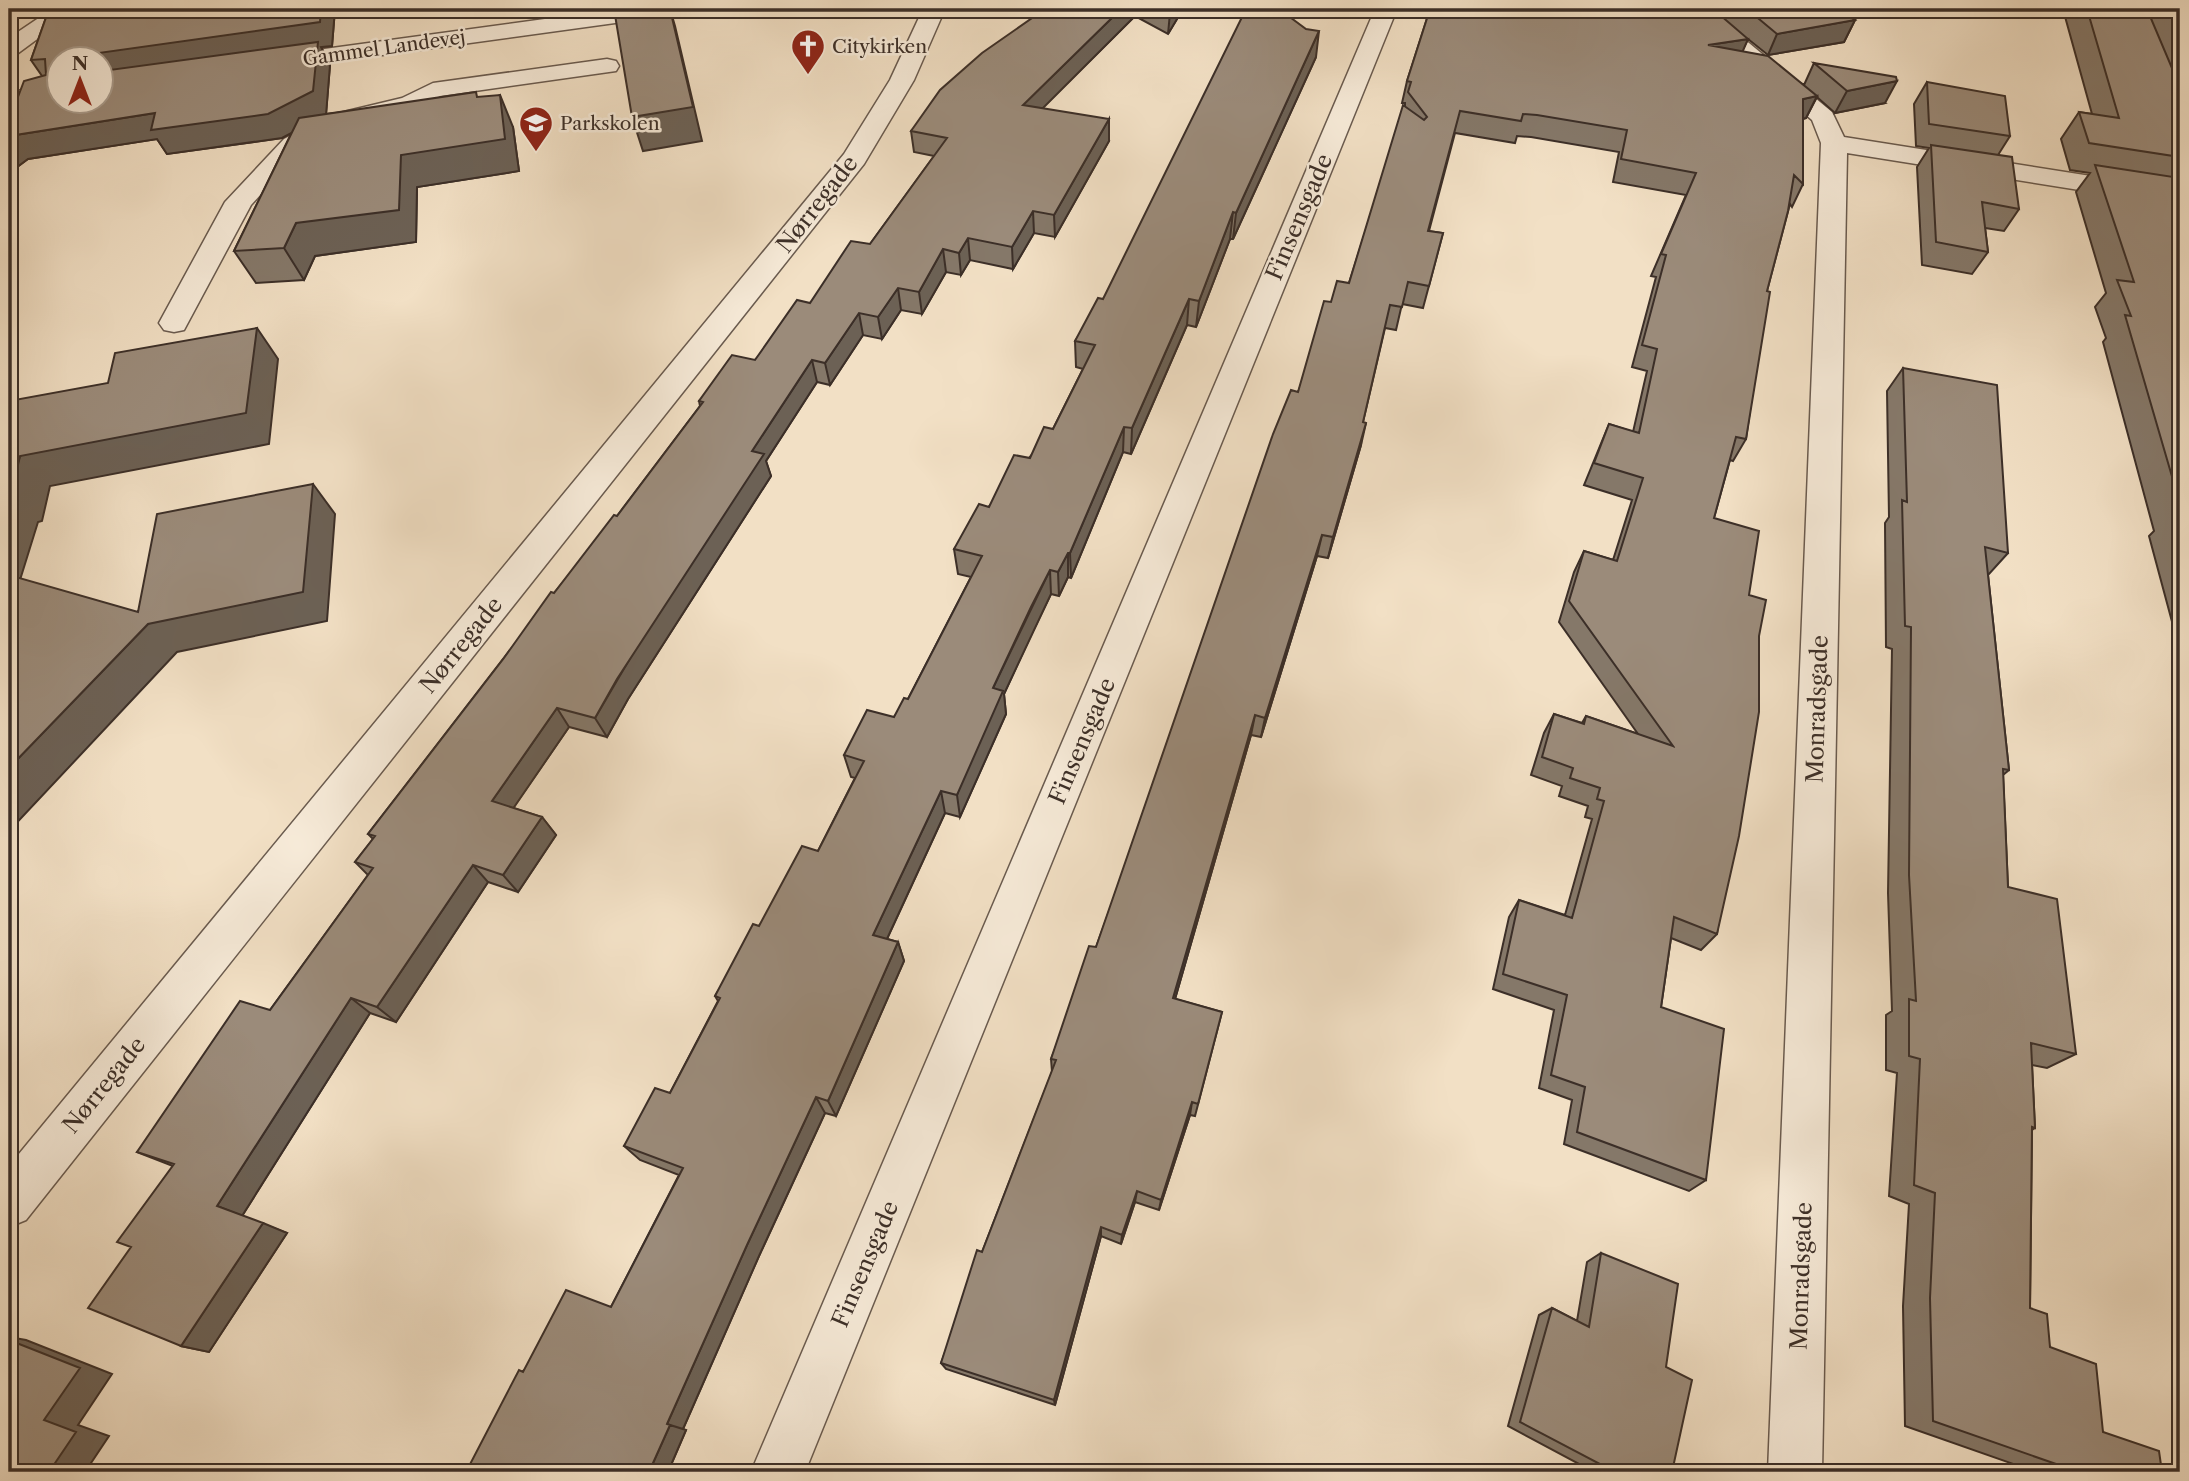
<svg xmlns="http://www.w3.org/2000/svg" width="2189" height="1481" font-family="'Libre Caslon Text',serif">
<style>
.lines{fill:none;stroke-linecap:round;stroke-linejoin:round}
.minor-casing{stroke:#6a5b4f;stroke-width:3}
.minor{fill:#f7ebd9;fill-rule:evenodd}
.wall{fill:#857869;stroke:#3c2f28;stroke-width:2}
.shaded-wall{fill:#6c6155;stroke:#3c2f28;stroke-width:2}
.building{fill:#9b8b7a;stroke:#3c2f28;stroke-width:2}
.labels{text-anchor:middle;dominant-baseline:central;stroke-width:5;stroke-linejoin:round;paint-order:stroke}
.far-poi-label{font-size:19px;fill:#3c2f28;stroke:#f7ebd9;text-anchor:start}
.far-street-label{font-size:19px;fill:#3c2f28;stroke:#f7ebd9}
.street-label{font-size:23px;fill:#3c2f28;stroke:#f7ebd9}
</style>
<rect width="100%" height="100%" fill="#f2e0c5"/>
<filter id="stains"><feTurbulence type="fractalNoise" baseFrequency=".00286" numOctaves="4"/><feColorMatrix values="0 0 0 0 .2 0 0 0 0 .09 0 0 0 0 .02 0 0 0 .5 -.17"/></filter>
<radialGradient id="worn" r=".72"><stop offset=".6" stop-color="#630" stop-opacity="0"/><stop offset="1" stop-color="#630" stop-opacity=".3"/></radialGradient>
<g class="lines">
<g class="minor-casing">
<path id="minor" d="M52,9h26l-61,45 -8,2v-18z
M618,9h59l-3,5 -8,2 -393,54 -9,-2 -3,-5 3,-5 9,-2z
M923,9h22l-31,71 -50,84 -838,1056 -17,7v-61l835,-1012 46,-74z
M1375,9h22l-592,1463h-54z
M1683,9h25l124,103 12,25 336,53v16l-333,-53 -25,1319h-54l53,-1329 -9,-23z
M607,59l9,2 3,5 -3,5 -176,25 -20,12 -71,17 -47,24 -51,56 -67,125 -10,2 -10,-2 -5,-7 66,-121 59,-63 47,-24 71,-17 31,-15z
M60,85v14l-51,7v-14z"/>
</g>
<use href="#minor" class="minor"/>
</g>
<path class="wall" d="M49,9h286l-3,37 -11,1 9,18 -4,49 153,-17 34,30 6,44 -102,16 -1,55 -101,14 -11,24 -48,3 -22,-32 58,-119 -10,6 -115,16 -10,-15 -129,20 -19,14v-63h4l29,-34 -11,-16z
M1045,9h138l-15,25 -33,-18 -93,92 67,33 -54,96 -21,-4 -21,36 -43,-9 -9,15 -15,-3 -24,42 -21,-4 -19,29 -19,-4 -33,50 -13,-3 -51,79 5,15 -143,223 -21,38 -38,-10 -56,81 29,9 14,18 -38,57 -30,-10 -92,140 -26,-9 -128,203 45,17 -78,119 -28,-6 -50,-99 42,-81 -36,-14 133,-142 98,-135 -13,-13 18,-23 -5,-5 186,-241 63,-77 83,-110 -1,-5 56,-41 55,-57 60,-59 64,-88 -20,-4 -3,-21z
M1430,9h410l15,11 -11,22 -76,13 -20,-16 -6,12 62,34 10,-22 71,40 -50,10 -18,-16 -11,21 -3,1v65l-11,23 -2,-3 -23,87 -21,148 -13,22 -3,-1 -16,58 35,77 10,41 -42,298 -16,16 -30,-12 -10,69 45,173 -17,11 -125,-47 8,-44 -33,-12 15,-78 -61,-21 16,-72 10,-17 46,15 27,-96 -7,-2 3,-11 -29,-10 3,-10 -31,-11 13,-42 10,-19 28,9 4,-7 52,18 -79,-112 15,-50 10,-21 29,9 19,-60 -48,-15 25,-61 24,8 14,-61 -15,-4 24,-90 -5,-1 35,-81 -73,-13 6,-30 -88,-15 -14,-1 -2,7 -60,-10 -26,98 14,2 -20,75 -21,-4 -6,26 -11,-2 -22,94 -2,23 -33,113 -11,-2 -56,181 -10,-2 -76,264 47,13 -27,104 -5,-1 -31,95 -24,-8 -14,42 -20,-8 -46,169 -109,-36 -5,-6 41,-111 70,-180 -1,-13 45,-112 235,-645 18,-19 56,-177v-3h-3l5,-22z
M2027,9h153v635h-2l-29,-108 5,-5 -51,-189 3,-4 -11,-31 11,-14 -30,-101 14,-19 -20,-3 -9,-31 18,-27 13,2 -28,-101z
M1316,57l-83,182h-3l-34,88 -9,-2 -56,129 -8,-2 -52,126 -3,-1 -9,19 -8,-2 -18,37 -29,63 2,20 -46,103 -15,-4 -58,126 11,3 6,19 -68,155 -11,-3 -66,143 -76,173 3,1 -18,42 -145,-101 88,-64 68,-132 -39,-15 -16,-14 46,-53 48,-92 -3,-5 44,-70 59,-75 37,-73 -4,-1 -7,-22 50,-38 14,-18 63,-122 -13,-3 -4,-25 99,-120 30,-60 -7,-2 -1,-26 28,-42z
M1927,82l83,54 -12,19 21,54 -15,22 -19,-3 3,24 -16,22 -50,-9 -5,-98 12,-19 -13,-2 -2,-42z
M1903,368l105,185 -20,22 21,195 -6,5 5,112 68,167 -29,14 -15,-3 3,63 -3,2 -2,178 20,39 53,85 59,40h-126l-131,-46 -2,-120 6,-102 -20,-8 8,-123 -11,-3v-55l6,-4 -4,-118 4,-244 -6,-2 -1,-124 4,-6 -2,-126z
M1601,1253l65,114 6,105h-78l-86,-46 31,-111 13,-7 25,13 10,-59z"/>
<path class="shaded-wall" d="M113,9h49l-58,6z
M321,9h14l-3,37 -11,1 9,18 -4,50 -44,23 -115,16 -10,-15 -129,20 -19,14v-37l146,-23 113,1 -166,-36v-18h-18v-5z
M670,9l5,17 27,115 -59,10 -11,-34z
M1121,9h14v7l-111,111 -1,-22z
M1172,9h11l-15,25 2,-21z
M1855,20l-11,22 -76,13 9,-21z
M1319,31l-3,26 -83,182 3,-26z
M1748,39l-9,21 -31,-15z
M1897,81l-12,22 -50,10 12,-22z
M500,95l13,32 6,44 -102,16 -1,55 -101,14 -11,24 -20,-32 12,-25 105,-68z
M1817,96l-11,22 -14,3 11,-22z
M1109,119v22l-54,96 -1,-22z
M1033,211l1,22 -21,36 -1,-22z
M1233,212l-3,27 -34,88 3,-26z
M968,238l2,22 -9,15 -2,-22z
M943,249l3,23 -24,42 -3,-22z
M898,288l3,22 -19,29 -4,-22z
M1189,299l-2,26 -56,129 1,-26z
M859,313l4,22 -33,50 -5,-22z
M257,328l21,31 -9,85 -219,42 -8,35 -4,1 -23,74 -6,-5v-99l11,-36z
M812,360l5,22 -51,79 5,15 -143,223 -21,38 -12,-19 157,-267z
M1366,423l-5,22 -33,113 5,-21z
M1124,427l-1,25 -52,126 -1,-25z
M313,484l22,30 -8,107 -150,31 -168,179v-63l139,-144z
M1322,535l-5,21 -56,181 4,-19z
M1068,553v24l-9,19 -1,-24z
M1050,570l1,24 -47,100 2,20 -46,103 -3,-22 36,-107z
M557,708l12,19 -63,92 -14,-18z
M1255,715l-4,20 -80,278 2,-15z
M941,791l4,22 -65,141 -7,-19z
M542,817l14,18 -38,57 -15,-17z
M473,865l15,17 -92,140 -19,-15z
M898,942l6,19 -68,155 -8,-15z
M351,998l19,15 -128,203 -25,-10z
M816,1097l9,16 -66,143 -76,173 -16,-5 80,-179z
M1192,1102l-2,13 -31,95 2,-10z
M1137,1191l-2,11 -14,42 1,-9z
M263,1223l24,10 -78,119 -28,-6z
M1101,1227v9l-46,169 -1,-5z
M9,1337l17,3 86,34 -34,51 31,11 -24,36h-36l-5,-52 -35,-80z
M670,1425l16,5 -18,42h-19z"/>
<path class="building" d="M49,9h64l-9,6 44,-6h173l-1,13 -236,33v5h-24v42h42v-31l216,-29 -5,49 -45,23 -117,16 4,-17 -146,23v-26h4l11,-29 22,-6 -1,-16 -14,1z
M614,9h56l23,98 -61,10z
M1045,9h76l-98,96 86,14 -55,96 -21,-4 -21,36 -44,-9 -9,15 -16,-4 -24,43 -21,-4 -20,29 -19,-4 -34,50 -13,-3 -60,91 12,3 -147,225 -22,39 -38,-10 -65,93 50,16 -39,58 -30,-10 -96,142 -26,-9 -134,208 46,17 -82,123 -93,-38 43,-61 -14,-5 57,-78 -37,-12 103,-151 30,9 103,-142 -18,-6 20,-26 -7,-2 136,-176 47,-66 3,1 60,-78 3,1 86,-114 -4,-1 33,-46 23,5 42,-60 13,3 41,-62 19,3 77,-106 -36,-7 29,-41 42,-37z
M1162,9h10l-2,4z
M1246,9h33l27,20 13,2 -83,182 -3,-1 -34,89 -10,-2 -57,129 -8,-1 -54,126h-2l-10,19 -8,-2 -19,37 -38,81 10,3 -46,104 -16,-4 -68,144 25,7 -70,159 -12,-4 -69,148 -80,179 3,1 -21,47h-183l53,-102 4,2 43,-82 45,17 72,-139 -59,-22 31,-58 15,5 50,-95 -5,-2 38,-72 6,2 43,-80 16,5 46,-90 -20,-6 23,-45 27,7 10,-19 4,1 74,-143 -28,-7 25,-45 10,3 25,-52 16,3 14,-31 9,2 42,-84 -20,-4 23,-43 5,1z
M1430,9h283l35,30 -40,6 60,11 49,40 -14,3v85l-9,-9 -6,36 -21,80 3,1 -24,147 -10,-2 -22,81 45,13 -10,64 17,5 -7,36v76l-20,124 -22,98 -43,-17 -13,90 63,22 -18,151 -129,-48 8,-45 -34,-12 16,-80 -64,-21 16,-74 53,18 32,-117 -7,-2 3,-11 -30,-10 3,-10 -31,-11 12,-43 30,10 2,-8 87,30 -104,-145 15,-50 33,10 26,-83 -49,-15 15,-39 30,9 18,-84 -15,-4 24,-90 -5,-1 35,-81 -75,-14 6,-29 -90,-15 -14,-1 -2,7 -61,-10 -32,120 15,2 -14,53 -21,-4 -6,25 -12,-2 -27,117 3,1 -33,114 -11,-2 -57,183 -10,-3 -82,283 49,14 -24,92 -6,-2 -31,98 -24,-9 -15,44 -21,-8 -47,173 -113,-37 36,-113 5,2 74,-192 -5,-1 38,-113 7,1 177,-513 18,-44 7,2 26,-91 7,1 6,-21 12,2 54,-178 21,15 3,-3 -19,-25 3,-10 -4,-1z
M1747,9h93l15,11 -78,14z
M2087,9h60l33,78v70l-91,-14 -10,-31 40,6z
M2176,9h4v9z
M1814,63l82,14 1,4 -50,10z
M1927,82l78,14 5,40 -81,-12z
M476,92l1,5 23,-2 5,44 -104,16 -2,55 -103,13 -12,25 -50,3 65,-133z
M1931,145l81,12 7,52 -37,-7 6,50 -52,-10z
M2095,165l85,13v326l-55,-189 6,1 -14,-36 17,2z
M257,328l-11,85 -226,43 -8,35 -3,1v-91l99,-18 7,-30z
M1903,368l94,17 11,168 -23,-6 24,223 -6,-1 5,118 49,12 19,155 -45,-11 4,85 -3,-1 -2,181 17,6 3,33 46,17 7,68 56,19 3,21h-83l-146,-51 -3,-123 5,-105 -21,-8 6,-126 -11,-3v-57l7,2 -7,-126 2,-248 -6,-1 -3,-126 5,2z
M313,484l-10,108 -155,32 -139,144v-193l129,37 19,-98z
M2176,510h4v15z
M1601,1253l77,31 -12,83 26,13 -20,92h-57l-95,-50 32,-114 37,19z
M9,1340l71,28 -36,52 32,12 -27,40h-40z
M937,1467l14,5h-16z"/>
<defs>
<g id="church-pin" transform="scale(1.75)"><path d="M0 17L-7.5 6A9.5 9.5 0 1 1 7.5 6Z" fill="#8f2418" stroke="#f7ebd9"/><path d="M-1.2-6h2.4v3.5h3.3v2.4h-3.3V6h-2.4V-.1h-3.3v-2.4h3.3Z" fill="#fff"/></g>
<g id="school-pin" transform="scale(1.75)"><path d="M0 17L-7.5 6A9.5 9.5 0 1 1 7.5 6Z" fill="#8f2418" stroke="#f7ebd9"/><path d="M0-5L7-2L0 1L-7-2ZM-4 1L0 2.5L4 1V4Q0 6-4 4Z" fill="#fff"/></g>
</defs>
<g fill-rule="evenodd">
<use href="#church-pin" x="808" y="46"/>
<use href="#school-pin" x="536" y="123"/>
</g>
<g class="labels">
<g class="far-poi-label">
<text x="832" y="46">Citykirken</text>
<text x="560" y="123">Parkskolen</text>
</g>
<g class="far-street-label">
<text transform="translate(384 48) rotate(-8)">Gammel Landevej</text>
</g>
<g class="street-label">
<text transform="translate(817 204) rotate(-52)">Nørregade</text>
<text transform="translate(1299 217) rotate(-67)">Finsensgade</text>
<text transform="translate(461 645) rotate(-51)">Nørregade</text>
<text transform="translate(1817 709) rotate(-88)">Monradsgade</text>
<text transform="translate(1082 741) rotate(-67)">Finsensgade</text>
<text transform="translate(104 1085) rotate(-51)">Nørregade</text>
<text transform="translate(865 1264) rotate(-67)">Finsensgade</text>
<text transform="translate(1801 1276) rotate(-88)">Monradsgade</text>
</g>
</g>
<rect width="2189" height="1481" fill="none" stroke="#f2e0c5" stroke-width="35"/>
<rect x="10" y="10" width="2168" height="1460" fill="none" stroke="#3c2f28" stroke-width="3.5"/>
<rect x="18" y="18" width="2154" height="1446" fill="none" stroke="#3c2f28" stroke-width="2"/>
<g transform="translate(80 80)"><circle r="33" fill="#f7ebd9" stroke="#aca092" stroke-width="2"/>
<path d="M0-5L12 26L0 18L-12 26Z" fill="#8f2418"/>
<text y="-10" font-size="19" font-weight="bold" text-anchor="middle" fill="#3c2f28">N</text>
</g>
<rect width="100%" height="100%" filter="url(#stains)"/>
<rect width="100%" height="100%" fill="url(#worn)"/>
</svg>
